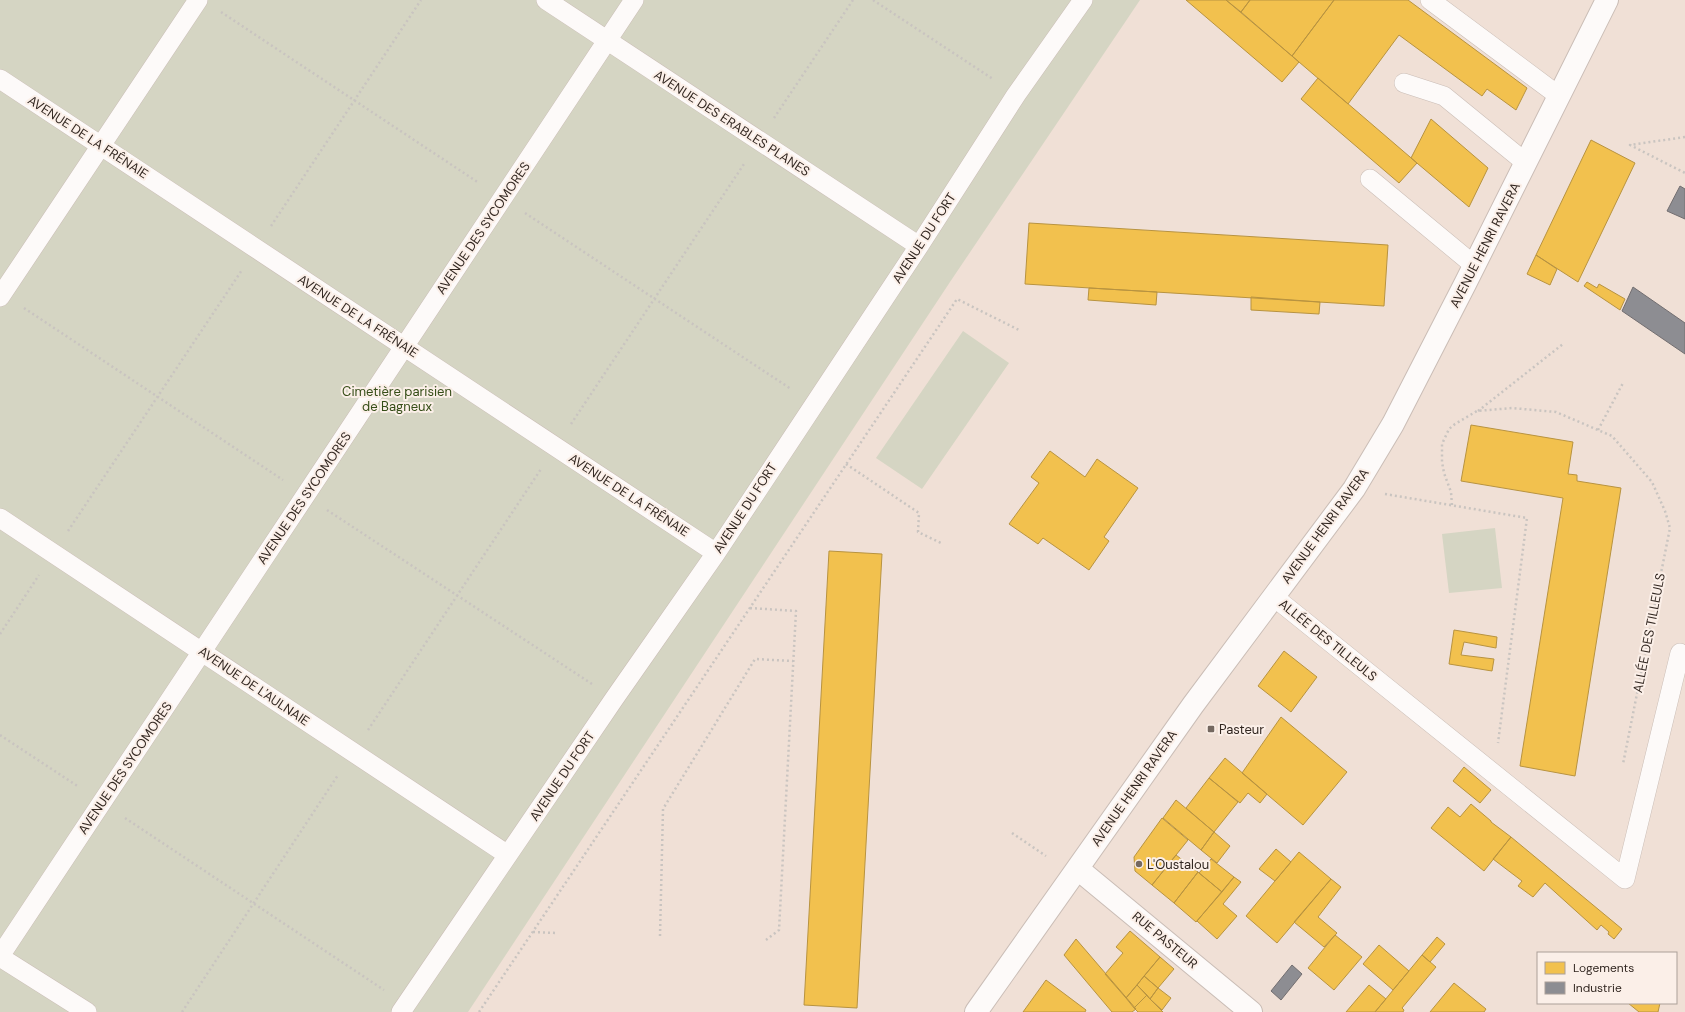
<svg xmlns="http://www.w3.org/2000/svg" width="1685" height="1012" font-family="'DM Sans',sans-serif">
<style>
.green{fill:#d5d5c3}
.homes{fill:#f2c14e;stroke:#b89340}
.industry{fill:#8d8d92;stroke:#726e70}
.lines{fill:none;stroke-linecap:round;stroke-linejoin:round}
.lane-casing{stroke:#cabdb6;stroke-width:20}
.street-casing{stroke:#cabdb6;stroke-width:24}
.secondary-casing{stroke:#cabdb6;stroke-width:24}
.path{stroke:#c9c4c0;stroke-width:2.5;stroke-dasharray:2 3;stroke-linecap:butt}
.lane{stroke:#fdfaf9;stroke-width:19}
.street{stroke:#fdfaf9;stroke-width:22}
.secondary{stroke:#fdfaf9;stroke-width:22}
.poi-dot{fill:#746860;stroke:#fbefe8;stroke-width:1.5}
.labels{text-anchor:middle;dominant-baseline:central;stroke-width:4;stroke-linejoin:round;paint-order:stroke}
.street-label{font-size:13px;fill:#322721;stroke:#fbefe8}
.park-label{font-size:13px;fill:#354d17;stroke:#fbefe8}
.poi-label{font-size:13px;fill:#322721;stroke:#fbefe8;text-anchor:start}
</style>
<rect width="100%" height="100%" fill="#f0e0d6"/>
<path class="green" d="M0,0h1140l-190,282 -482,730h-468z
M963,331l46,32 -87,126 -46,-31z
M1495,528l7,60 -53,5 -7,-59z"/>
<path class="homes" d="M1186,0h40l73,62 -17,20z
M1226,0h24l-9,12z
M1250,0h84l-42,56 -51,-44z
M1334,0h74l119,88 -11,22 -29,-21 -5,7 -83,-61 -51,69 -56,-48z
M1318,78l99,85 -18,20 -98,-84z
M1431,119l57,49 -19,39 -58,-49z
M1591,140l44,23 -57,119 -42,-27z
M1029,223l359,22 -4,61 -359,-22z
M1536,255l21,14 -7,16 -23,-11z
M1587,282l10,6 2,-4 26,15 -5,11 -36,-24z
M1089,288l68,4 -1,13 -68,-5z
M1251,297l69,5 -1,12 -68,-4z
M1471,425l102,17 -5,32 9,1v6l44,7 -46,288 -55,-10 43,-268 -102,-17z
M1050,451l35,26 12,-18 41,29 -34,49 5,4 -20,29 -46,-32 -5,6 -29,-20 30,-41 -8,-6z
M829,551l53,3 -25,454 -53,-3z
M1454,630l43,7 -1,11 -32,-6 -3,13 33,4 -2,12 -43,-7z
M1284,651l33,26 -26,35 -33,-26z
M1281,717l66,55 -44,53 -61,-52z
M1225,758l42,36 -7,9 -12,-10 -8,10 -31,-25z
M1464,767l27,23 -11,13 -27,-22z
M1209,778l29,24 -24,30 -28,-24z
M1176,800l38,32 -13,18 -38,-32z
M1471,804l20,17v1l20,15 -27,34 -53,-43 17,-21 12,10z
M1162,818l26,22 -36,45 -17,-14 -1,-14z
M1214,832l16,14 -13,17 -16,-13z
M1511,837l111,92 -8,10 -6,-5 1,-2 -8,-7 -4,5 -52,-47 -12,14 -15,-11 4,-5 -29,-22z
M1276,849l15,13 -16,19 -16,-12z
M1299,852l32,27 -54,64 -31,-27z
M1176,855l22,17 -24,31 -22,-18z
M1211,859l23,18 -12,15 -23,-19z
M1198,872l24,20 -26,30 -22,-19z
M1234,877l7,5 -18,22 14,12 -20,23 -20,-18z
M1331,879l10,8 -23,30 19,16 -13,14 -30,-25z
M1130,931l30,26 -34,41 -21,-24 18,-21 -7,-6z
M1335,935l27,22 -28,33 -26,-22z
M1437,937l8,7 -15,18 -8,-7z
M1076,939l60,70 -4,3h-20l-48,-57z
M1379,945l30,26 -16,19 -30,-26z
M1422,955l14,12 -34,41 2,2 -1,2h-28z
M1160,957l14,12 -16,19 -14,-12z
M1144,976l14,12 -8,11 -13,-14z
M1046,980l40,30 -1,2h-62z
M1454,983l32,26 -2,3h-54z
M1137,985l10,10 -13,13 -8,-10z
M1369,985l17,14 -11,13h-29z
M1158,988l13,10 -9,12 -12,-11z
M1147,995l3,4 13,13h-25l-4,-4z
M1628,1003h32l-2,9h-19z"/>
<path class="industry" d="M1680,186l5,3v30l-18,-8z
M1633,287l52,36v31l-63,-43z
M1292,965l10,9 -21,26 -10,-9z"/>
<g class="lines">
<g class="lane-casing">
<path id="lane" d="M546,0l373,246
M1430,0l129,96
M0,79l716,474
M1404,83l40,13 82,67
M1370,179l105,87
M0,297l198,-297
M0,518l508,337
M1274,597l351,282 55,-226
M0,956l634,-956
M0,957l87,55
M401,1012l213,-313 102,-146 203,-307 97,-151 67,-95"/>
</g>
<g class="street-casing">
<path id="street" d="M1078,869l173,143"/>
</g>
<g class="secondary-casing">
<path id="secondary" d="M976,1012l217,-307 161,-216 39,-65 72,-140 142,-284"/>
</g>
<path class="path" d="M873,0l120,79
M221,12l258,171
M774,118l79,-118
M1685,137l-55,8 55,28
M525,213l266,176
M271,226l150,-226
M24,308l259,172
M1478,411l85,-67
M571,424l173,-260
M1598,430l25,-47
M846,464l73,49 -1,19 25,12
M1385,494l142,24 -29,225
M1452,505l-1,-13 -7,-19 -2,-11v-18l7,-15 6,-5 22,-13 35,-3 44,4 56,24 40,46 13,29 5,17 -47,236
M327,510l265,174
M68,531l174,-261
M750,608l46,3 -17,319 -13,10
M0,634l39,-59
M368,730l173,-261
M0,735l79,52
M125,818l259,172
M1012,833l34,23
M533,932l23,1
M660,936l3,-127 92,-150 38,2
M182,1012l156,-237
M479,1012l478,-713 64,32"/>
<use href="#lane" class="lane"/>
<use href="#street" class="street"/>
<use href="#secondary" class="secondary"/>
</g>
<g class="poi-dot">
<rect x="1207" y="725" width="8" height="8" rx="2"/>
<circle cx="1139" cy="864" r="4"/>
</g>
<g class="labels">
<g class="street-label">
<text transform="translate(732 123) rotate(33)">AVENUE DES ERABLES PLANES</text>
<text transform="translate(88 137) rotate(33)">AVENUE DE LA FRÊNAIE</text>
<text transform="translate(483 228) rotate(-56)">AVENUE DES SYCOMORES</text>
<text transform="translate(924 238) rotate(-57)">AVENUE DU FORT</text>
<text transform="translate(1485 245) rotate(-63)">AVENUE HENRI RAVERA</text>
<text transform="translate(358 316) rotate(33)">AVENUE DE LA FRÊNAIE</text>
<text transform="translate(629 495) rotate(33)">AVENUE DE LA FRÊNAIE</text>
<text transform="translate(304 498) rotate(-56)">AVENUE DES SYCOMORES</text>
<text transform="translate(745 508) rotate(-57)">AVENUE DU FORT</text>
<text transform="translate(1325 526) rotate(-54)">AVENUE HENRI RAVERA</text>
<text transform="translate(1649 633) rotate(-79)">ALLÉE DES TILLEULS</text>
<text transform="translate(1328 640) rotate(39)">ALLÉE DES TILLEULS</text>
<text transform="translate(254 686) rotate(34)">AVENUE DE L'AULNAIE</text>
<text transform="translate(125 768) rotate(-56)">AVENUE DES SYCOMORES</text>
<text transform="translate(562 776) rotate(-56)">AVENUE DU FORT</text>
<text transform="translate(1134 788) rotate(-55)">AVENUE HENRI RAVERA</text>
<text transform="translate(1165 940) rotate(40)">RUE PASTEUR</text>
</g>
<g class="park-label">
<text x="397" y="391">Cimetière parisien<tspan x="397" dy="15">de Bagneux</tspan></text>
</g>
<g class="poi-label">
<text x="1219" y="729">Pasteur</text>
<text x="1147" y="864">L'Oustalou</text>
</g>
</g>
<rect x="1537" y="952" width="140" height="52" fill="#fbefe8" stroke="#ab9f98"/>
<rect x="1545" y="962" width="20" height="12" fill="#f2c14e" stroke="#ab9f98"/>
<text x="1573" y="972" font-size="12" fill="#322721">Logements</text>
<rect x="1545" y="982" width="20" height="12" fill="#8d8d92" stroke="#ab9f98"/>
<text x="1573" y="992" font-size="12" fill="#322721">Industrie</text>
</svg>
